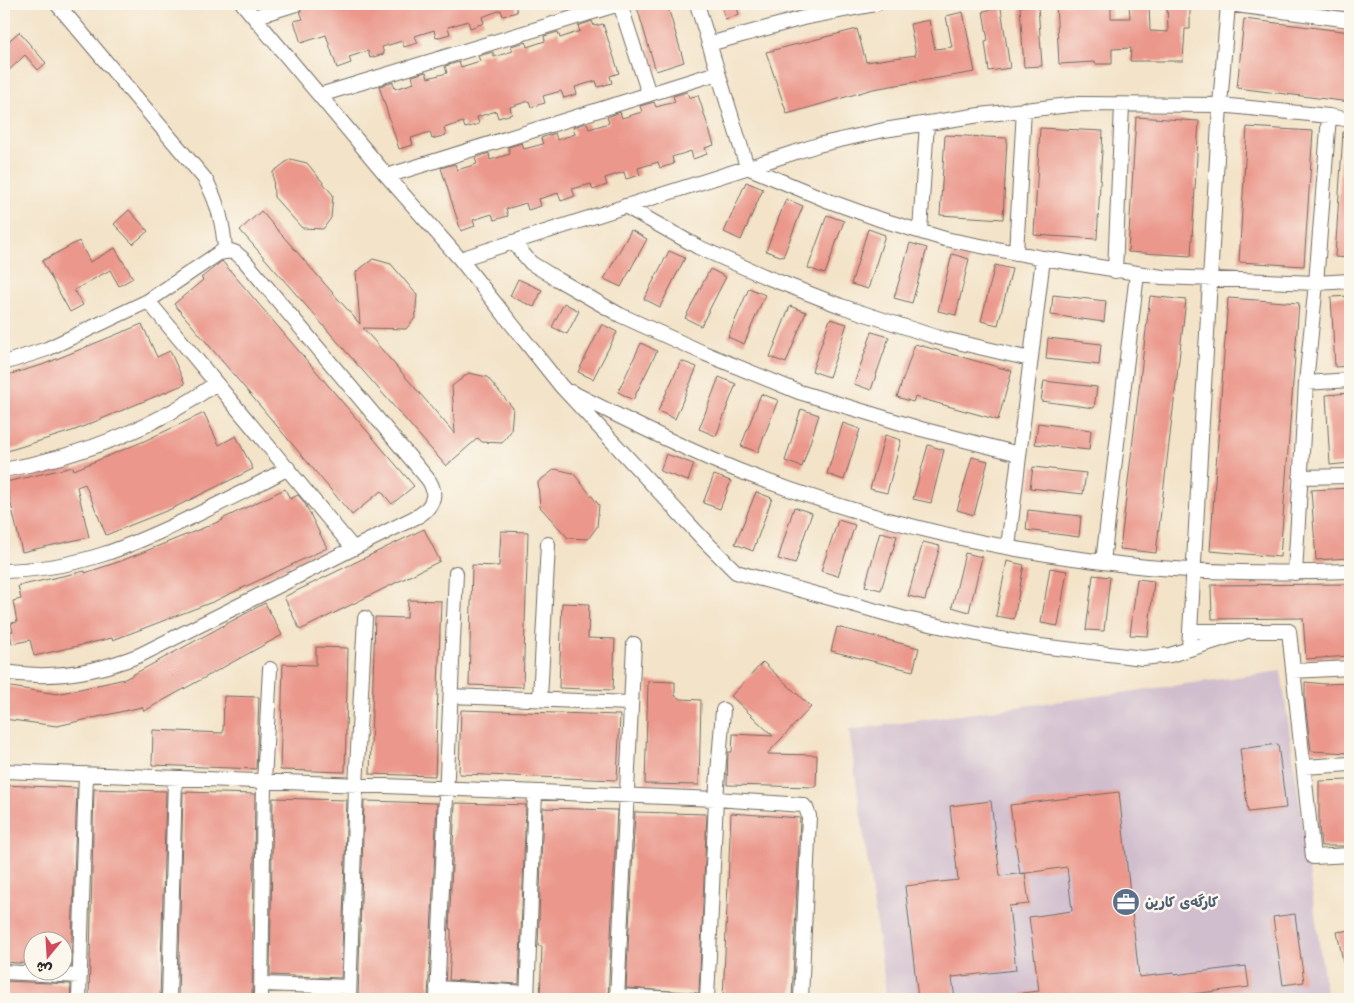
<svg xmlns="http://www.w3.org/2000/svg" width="1354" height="1003" font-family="'Shantell Sans','Playpen Sans Arabic',sans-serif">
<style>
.industrial{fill:#d0bdcd}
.building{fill:#eb978b}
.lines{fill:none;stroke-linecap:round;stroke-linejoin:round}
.minor-casing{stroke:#716b62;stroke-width:16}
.minor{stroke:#fff;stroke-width:14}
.labels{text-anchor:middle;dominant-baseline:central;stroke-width:5;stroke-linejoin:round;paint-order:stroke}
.service-label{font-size:14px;font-weight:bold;fill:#4e5e75;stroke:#fbf7ec;text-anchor:start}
</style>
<rect width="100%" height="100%" fill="#fbf7ec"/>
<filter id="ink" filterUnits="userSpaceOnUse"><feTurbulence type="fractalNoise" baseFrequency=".02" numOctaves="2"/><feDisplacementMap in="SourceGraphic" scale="10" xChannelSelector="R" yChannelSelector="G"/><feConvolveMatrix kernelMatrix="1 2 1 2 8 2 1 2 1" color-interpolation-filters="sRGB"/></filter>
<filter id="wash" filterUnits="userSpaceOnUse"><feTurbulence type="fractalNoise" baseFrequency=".0096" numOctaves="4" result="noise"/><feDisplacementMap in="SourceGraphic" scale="20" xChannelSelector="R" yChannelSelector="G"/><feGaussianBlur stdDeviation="1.12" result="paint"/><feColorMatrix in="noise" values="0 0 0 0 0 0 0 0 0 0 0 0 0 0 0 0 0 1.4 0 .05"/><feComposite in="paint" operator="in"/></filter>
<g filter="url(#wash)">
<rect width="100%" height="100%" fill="#f3e3c8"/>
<path class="industrial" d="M1281,671l46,328h-440l-38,-269z"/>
<g id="blocks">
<path class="building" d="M319,4h13l1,3 11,-3h171l2,8 -14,4 -2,-6 -19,7 2,6 -14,5 -2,-7 -20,6 2,7 -14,4 -2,-8 -19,6 3,7 -14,4 -2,-6 -20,6 2,7 -14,4 -2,-7 -19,6 2,6 -14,5 -11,-33 -25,8 -7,-22 9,-2 -3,-8 3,-2z
M636,4h31l17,58 -28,9z
M721,4h15l3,11 -14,4z
M1056,4h55v14h19l-1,-14h20l1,27 18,1 -1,-28h23v25h-5l-2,32h-53l1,-13 -19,1v15h-17v-2l-36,2z
M1038,5l4,61 -18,1 -4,-61z
M1001,8l9,60 -21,3 -4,-29 3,-1 -5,-30z
M963,12l12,60 -102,17 -86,25 -21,-62 91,-23 9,33 50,-7 -6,-31 19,-4 6,29 17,-2 -6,-31z
M1244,19l106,13v70l-113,-14z
M592,21l2,5 9,-2 16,49 -9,3 2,7 -14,4 -2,-6 -21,6 2,7 -13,4 -3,-7 -18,5 2,7 -14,4 -2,-6 -19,6 2,7 -14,4 -2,-7 -19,6 2,7 -14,4 -2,-6 -19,6 2,7 -14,4 -2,-7 -19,6 2,7 -14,4 -20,-63 14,-4 2,7 19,-6 -2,-7 14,-4 2,6 19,-5 -2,-7 14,-4 2,5 19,-6 -2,-5 15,-4 1,5 19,-6 -2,-5 15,-4 1,5 18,-6 -1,-5 14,-4 2,6 20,-7 -2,-5z
M19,32l27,31 -8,7 -13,-15 -21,20v-30z
M687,92l2,6 9,-3 16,50 -9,3 2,6 -14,5 -2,-8 -19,6 2,7 -14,4 -2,-6 -20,6 2,7 -14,4 -2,-7 -19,6 2,7 -14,5 -2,-6 -19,5 3,7 -14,5 -3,-8 -19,6 2,7 -13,4 -2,-7 -20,6 2,7 -14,4 -2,-6 -19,6 2,6 -14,5 -20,-63 14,-4 2,6 20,-6 -2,-6 14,-5 1,7 20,-6 -2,-7 14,-4 2,6 19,-5 -2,-6 14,-5 2,7 18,-6 -2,-7 14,-4 2,6 20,-6 -2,-6 13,-5 2,6 20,-6 -2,-6 14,-4 2,5 19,-5 -2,-6z
M1136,117l63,4 -8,135 -63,-4z
M1247,127l66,4 -9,135 -65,-4z
M1040,128l63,3 -6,108 -63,-4z
M1343,132h7v126l-15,-1z
M945,135l62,3 -4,81 -63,-4z
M290,159l17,4 26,32 -2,23 -8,11 -21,-1 -28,-31 -1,-25z
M746,182l17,7 -22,51 -17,-8z
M786,199l17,7 -20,51 -17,-6z
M129,210l19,21 -15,13 -19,-20z
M261,211l99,113 -4,-52 17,-13 18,5 26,31 -2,23 -9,11 -43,-1 92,106 -3,-48 17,-13 18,4 26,31 -2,23 -9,12 -20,-1 -4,-4 -32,28 -206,-236z
M827,215l17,6 -19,53 -17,-6z
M868,229l17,6 -17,54 -17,-5z
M631,230l16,9 -26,48 -17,-8z
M79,241l11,21 25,-14 18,30 -14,8 -9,-16 -36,20 9,15 -13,7 -28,-51z
M910,243l17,5 -15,55 -18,-5z
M669,251l16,7 -25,49 -16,-8z
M952,254l17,5 -13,56 -18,-4z
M222,261l192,225 -22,18 -11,-13 -29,24 -178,-211 29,-24 -2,-2z
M995,265l17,4 -14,56 -17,-4z
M710,269l16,8 -25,49 -16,-8z
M518,279l24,11 -8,17 -24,-11z
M749,288l16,7 -21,49 -16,-7z
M1053,295l53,6 -2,21 -53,-7z
M1150,296l36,4 -30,253 -36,-4z
M1350,296v70l-15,1 -4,-70z
M1228,298l71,5 -19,254 -70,-6z
M564,303l15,8 -12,23 -15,-7z
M790,306l16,6 -20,51 -16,-6z
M830,319l17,5 -18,53 -17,-6z
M142,324l15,33 13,-6 15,33 -110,46 -71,22v-76l38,-11z
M602,324l15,8 -24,47 -15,-7z
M872,332l17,5 -18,53 -17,-6z
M1048,338l53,6 -2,21 -53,-6z
M641,343l16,8 -24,49 -15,-8z
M915,344l97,27 -14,49 -83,-23 -2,5 -16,-5z
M681,361l16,6 -22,52 -17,-8z
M719,377l17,7 -20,52 -17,-7z
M1044,381l53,6 -3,21 -53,-7z
M1350,393v70l-20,2 -4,-70z
M761,394l17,6 -20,52 -17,-6z
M801,409l18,6 -17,52 -17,-6z
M204,413l15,32 17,-9 17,33 -82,40 -65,26 -21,-51 -8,3 12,50 -67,15 -16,-70 67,-15 1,3 68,-28z
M843,423l17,6 -16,51 -17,-6z
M1038,423l53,7 -2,20 -54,-6z
M885,435l16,5 -14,53 -17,-4z
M928,445l16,5 -13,53 -18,-4z
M666,454l28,10 -6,17 -28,-10z
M972,457l16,4 -14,54 -17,-5z
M1033,467l53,6 -3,21 -53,-6z
M555,469l18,4 26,32 -2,22 -9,12 -20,-1 -28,-31 -2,-25z
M714,475l17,6 -11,28 -17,-6z
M1350,488v70l-34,2 -5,-70z
M285,489l5,10 8,-4 6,7 23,46 -112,53 -102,39 -1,-2 -78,18 -4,-16 -18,4 -2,-12 3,-1 -2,-8 6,-1 -4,-21 8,-2 -3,-13 67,-15v2l36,-12 102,-41 -1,-1z
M756,492l16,6 -19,53 -18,-7z
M794,507l18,6 -17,51 -17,-5z
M1028,510l53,6 -2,21 -53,-7z
M838,520l17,5 -17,51 -17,-5z
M424,529l16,32 -140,69 -16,-33z
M501,531l27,1 -5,155 -54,-2 3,-120 27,1z
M880,532l17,4 -16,54 -16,-4z
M923,542l17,4 -15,54 -17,-4z
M965,553l17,4 -13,55 -17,-5z
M1007,561l17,4 -10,54 -18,-3z
M1050,568l17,3 -9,55 -17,-3z
M1093,575l17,2 -6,54 -18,-1z
M1137,579l17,2 -6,55 -18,-1z
M1350,584v72l-44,3 -3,-41 -91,1 -1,-34z
M408,600l33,1 -6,175 -65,-2 5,-157 32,1z
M265,603l17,32 -138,76 -2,-4 -85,19 -53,-7v-33l53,8 68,-15z
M562,603l27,1 -1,34 27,1 -2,51 -54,-2z
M837,627l82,21 -6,23 -82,-20z
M316,647l32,1 -3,124 -65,-2 3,-106 33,1z
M763,662l48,45 -44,47 50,1 -1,32 -89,-2 1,-33h4l1,-18 40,2 -42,-40z
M648,681l27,1v14l6,3 20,1 -2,85 -54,-1z
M1305,682l19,2 26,-1v70l-39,-2 -6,-48z
M224,696l35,1 -3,72 -104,-4 1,-35 70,3z
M461,710l159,5 -3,65 -158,-6z
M1278,744l8,64 -38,4 -8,-63z
M1350,780v66h-29l-2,-20v-45z
M4,785l73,3 -6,179 -9,-1v-26h-30v24l-28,-2z
M94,789l72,2 -6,208h-71z
M183,792l72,2 -3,205h-74z
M1119,792l20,185 35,-4v2l72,-9 3,21 -73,9 1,3h-155v-6l17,-2 -10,-74 43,-6 -5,-44 -47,7 -10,-69z
M273,798l74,2 -6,178 -71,-3z
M364,801l73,2 -9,196h-70z
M991,801l9,75 25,-3 4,31 -20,2 7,64 -64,7 3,22h-37l-13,-113 53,-6 -8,-74z
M455,803l71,2 -7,179 -70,-4 2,-34v-17h-2z
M543,808l74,2 -9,189h-68l2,-53h-4z
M635,812l72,2 -8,179 -73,-5z
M731,813l69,5 -8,181h-69z
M1295,914l9,68 -21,3 -10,-68z
M1350,930v46h-4l-9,-44z
M4,981l67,3 -1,15h-66z"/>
</g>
</g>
<g filter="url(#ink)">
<use href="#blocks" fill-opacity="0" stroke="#716b62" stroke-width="1"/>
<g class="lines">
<g class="minor-casing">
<path id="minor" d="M57,4l148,175c13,23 19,47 20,73
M243,4l144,172 73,83 101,127 142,153 33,33 166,46 98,21 40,7 103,12 27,-3 74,-23
M620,4l29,90
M697,4l50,163 82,34 50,18 66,20 98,19 119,19 154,6 34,-2
M1228,4l122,16
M254,17l42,-13
M709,44l94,-26 73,-14
M320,95l299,-91
M387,176l330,-103
M625,206l73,41 66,29 77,30 95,31 94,22
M920,231l7,-108
M513,242l18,21 26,16 63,36 86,39 93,38 122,37 98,25
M1016,253l8,-144
M460,259l358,-114 66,-15 96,-15 99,-11 141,1 109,11 21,4
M1115,271l7,-166
M148,301l205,247
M4,363l43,-14 101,-48 71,-48 12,-2 5,2 8,7 183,218c11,14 7,27 -7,37l-280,140c-45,18 -89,25 -136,17
M1306,383l44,-3
M571,392c55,28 109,55 166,78 115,45 242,77 366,92 82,11 165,12 247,9
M4,470c76,-14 148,-40 211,-86
M1300,477l50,-1
M1008,547l35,-289
M1103,562l34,-288
M4,571c76,-2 125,-24 192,-56 31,-15 62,-30 92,-47
M1295,573l11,-190 10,-100 13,-167
M1190,631h99l24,226 37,-2
M1189,649l31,-544 8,-101
M1293,671l57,-3
M451,696l180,7
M540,699l8,-155
M1304,767l46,-3
M4,771l712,28 87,6 3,3 3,8 -8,183
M4,972l76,4
M262,984l87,3
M437,988l91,5
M617,996l61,3
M79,999l7,-225
M169,999l6,-220
M261,999l3,-217 6,-113
M349,999l7,-213 9,-168
M437,999l19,-426
M527,999l8,-207
M617,999l17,-355
M707,999l9,-200 7,-89"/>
</g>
<use href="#minor" class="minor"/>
</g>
</g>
<defs>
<g id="office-disc" transform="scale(1.4375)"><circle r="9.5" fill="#5c6f8a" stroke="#fbf7ec"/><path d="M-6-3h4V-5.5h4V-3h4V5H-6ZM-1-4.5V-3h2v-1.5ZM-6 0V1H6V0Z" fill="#fff"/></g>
</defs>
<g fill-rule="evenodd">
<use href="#office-disc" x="1126" y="902"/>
</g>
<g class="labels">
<g class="service-label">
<text x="1145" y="902">کارگەی کارین</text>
</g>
</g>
<rect width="1354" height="1003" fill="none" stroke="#fbf7ec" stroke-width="20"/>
<g transform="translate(48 956) rotate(198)"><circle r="24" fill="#fbf7ec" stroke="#a8a59f"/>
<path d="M0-4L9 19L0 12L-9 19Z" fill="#d1495b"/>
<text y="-8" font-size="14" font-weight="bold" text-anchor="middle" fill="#2b2b2b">ش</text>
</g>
</svg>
